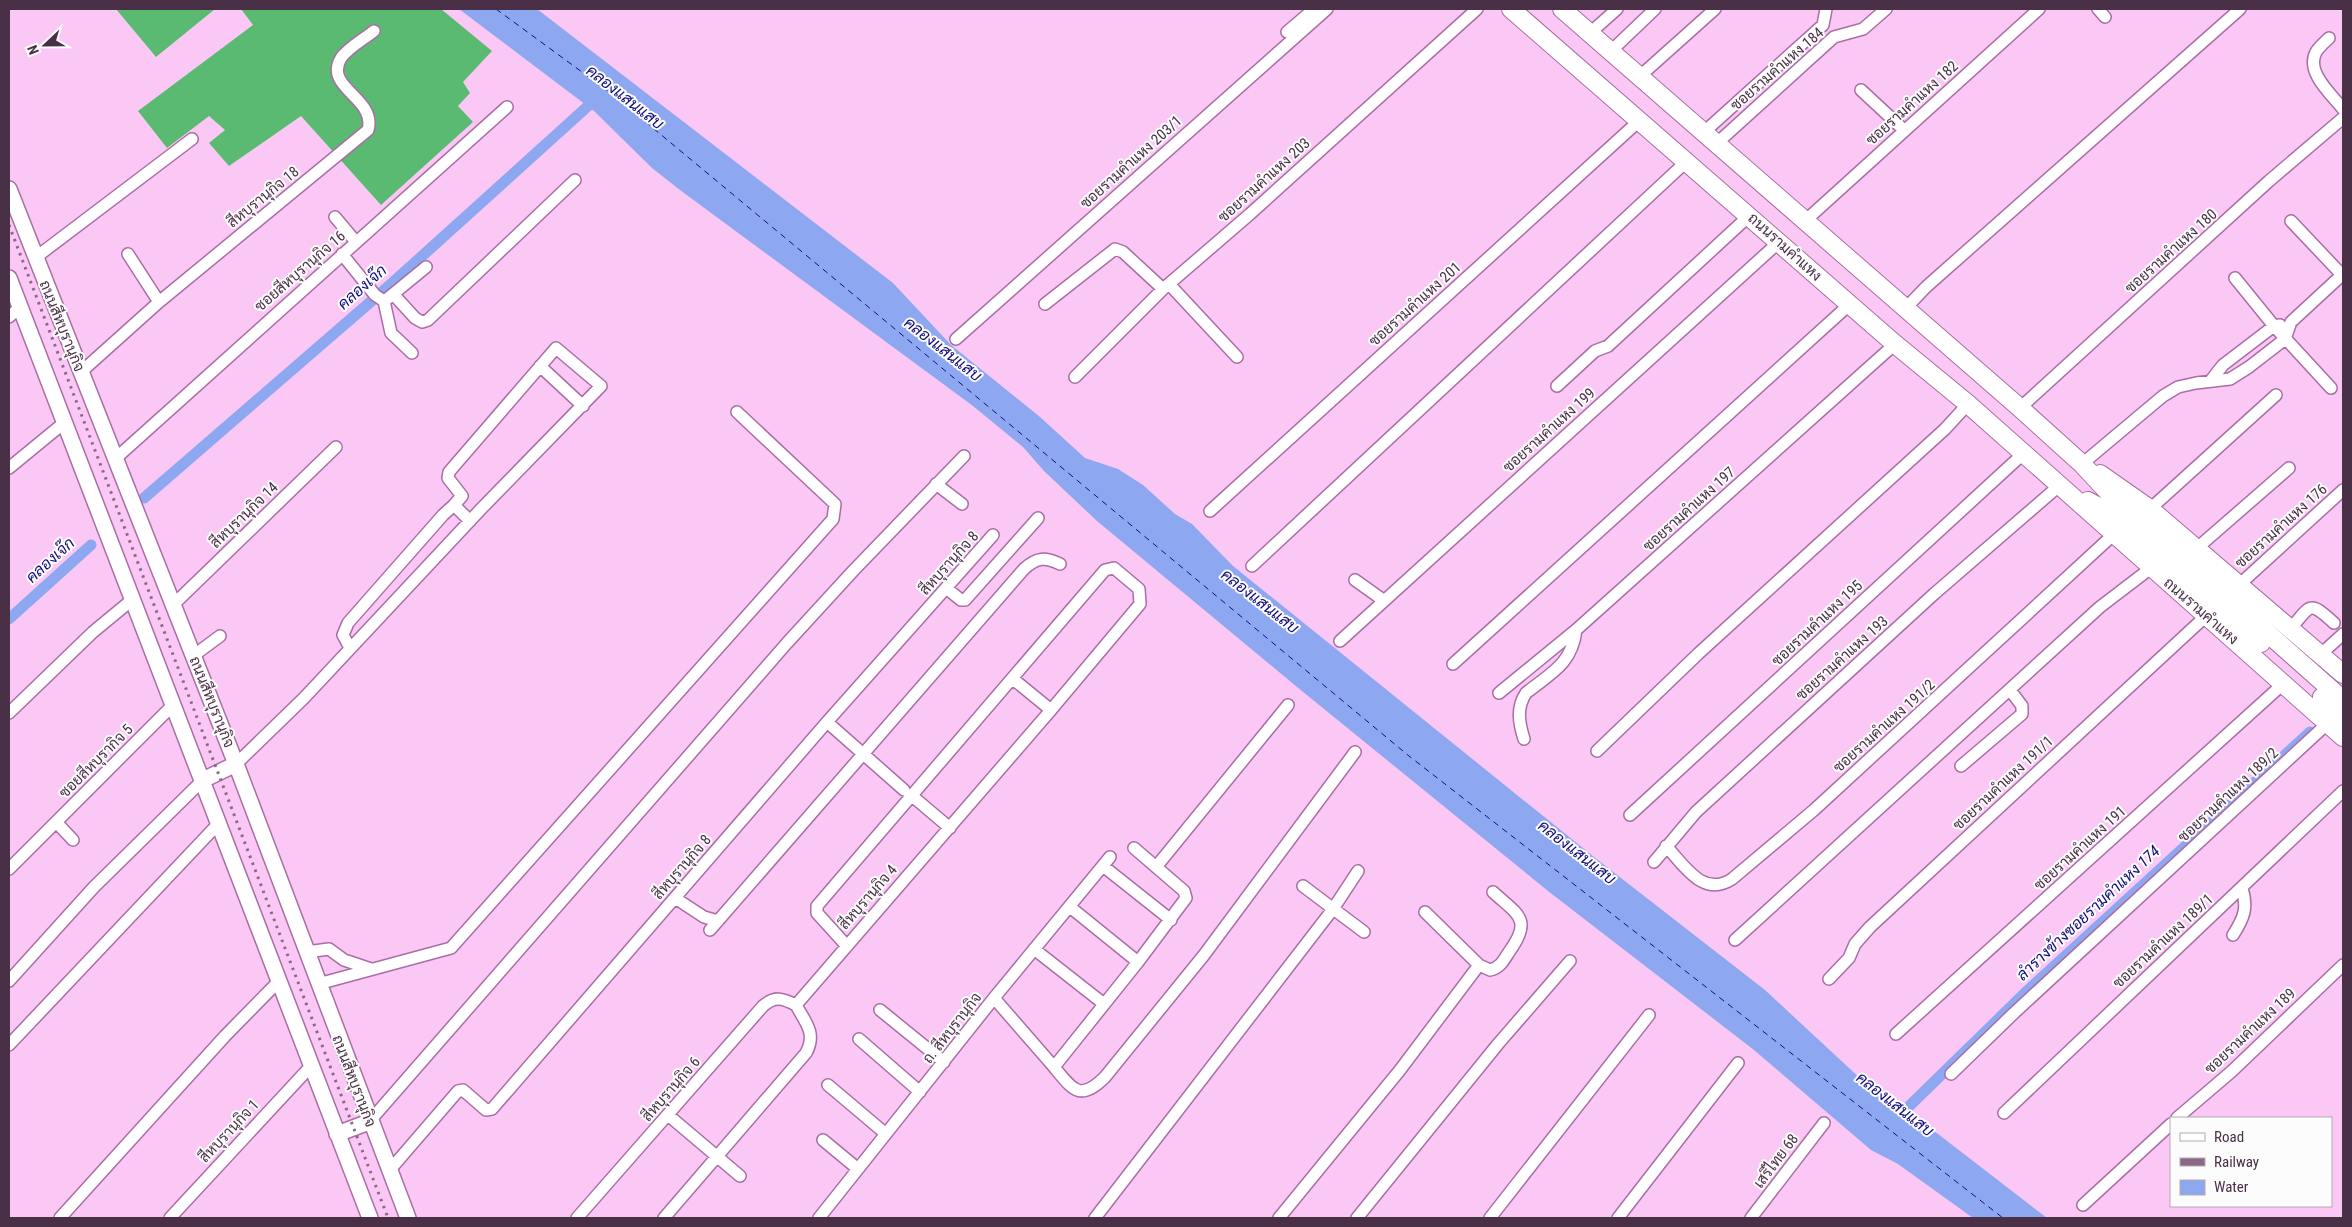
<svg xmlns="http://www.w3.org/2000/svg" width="2352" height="1227" font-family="'Roboto Condensed',Sarabun,sans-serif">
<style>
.forest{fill:#5aba72}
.water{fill:#8ea7f1}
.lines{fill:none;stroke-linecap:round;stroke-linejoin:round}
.canal{stroke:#8ea7f1;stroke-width:11}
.ferry{stroke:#120f7c;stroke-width:1;stroke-dasharray:6 5;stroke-linecap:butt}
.minor-casing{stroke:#a96ea4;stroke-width:14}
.secondary-casing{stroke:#a96ea4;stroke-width:18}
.primary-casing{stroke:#a96ea4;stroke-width:20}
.minor{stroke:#fff;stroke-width:11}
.secondary{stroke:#fff;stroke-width:15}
.primary{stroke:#fff;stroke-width:18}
.rail{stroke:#8b6887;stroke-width:3;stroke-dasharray:2.5 5;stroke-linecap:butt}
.labels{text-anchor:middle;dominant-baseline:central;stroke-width:4;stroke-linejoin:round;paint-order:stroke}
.street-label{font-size:15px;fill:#4a3047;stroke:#fcfcfc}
.water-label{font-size:16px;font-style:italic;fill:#120f7c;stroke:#fcfcfc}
</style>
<rect width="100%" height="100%" fill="#fbc8f6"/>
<path class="forest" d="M116,9h99l-59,48z
M241,9h200l51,42 -29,31 7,11 -12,13 15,16 -92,83 -80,-89 -72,50 -20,-23 16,-13 -16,-14 -42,32 -29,-37 115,-86z"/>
<path class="water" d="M459,9h78l356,274 58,62 89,72 45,41 33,11 25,16 32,29 17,10 41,42 361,291 171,133 98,91 40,26 144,111h-74l-75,-54 -27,-14 -117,-100 -206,-159 -251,-204 -200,-166 -53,-50 -21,-24 -50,-41 -293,-216 -28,-22 -58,-57z"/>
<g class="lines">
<path class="canal" d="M144,498l246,-213 208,-188
M9,619l82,-74
M1895,1120l132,-129 283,-259"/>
<path class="ferry" d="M496,9l116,85 797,662 594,462"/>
<g class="minor-casing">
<path id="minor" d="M2098,9l7,8
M1287,32l27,-23
M1590,33l27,-24
M2329,38c-4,4 -10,9 -13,14 -11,20 16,43 27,57
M1611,51l44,-42
M1639,77l76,-68
M1861,90l43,40
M1703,133l120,-108 3,-16
M1716,144l118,-107 29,-8 23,-20
M335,217l21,25
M1805,221l234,-212
M2291,221l52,55
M128,254l31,48
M342,254l33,41 9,6 7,32 21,20
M35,258l157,-119
M2235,278l39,48 57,62
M1169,284l68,73
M394,295l21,23 7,4 6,-2 147,-140
M387,299l39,-32
M1045,304l70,-55 8,3 40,37
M1905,309l21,-22 314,-278
M9,317l11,-10
M956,339l371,-330
M540,366l43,40
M81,372l78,-70 209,-172c9,-32 -45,-42 -27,-72 7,-10 23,-19 33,-27
M1075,377l88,-88 87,-75 227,-205
M2212,379l11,-14 51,-39 6,-1
M1557,386l38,-35 13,-5 142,-131
M2020,408l249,-227 74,-63
M115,459l392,-352
M2082,464l81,-68 15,-9 18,-4 34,-4 19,-12 36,-28 6,-17 52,-48
M9,468l56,-46
M936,484l26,20
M2150,509l126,-114
M1210,511l429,-390
M2196,549l93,-81
M1252,566l435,-405
M1355,580l28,20
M2240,584l103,-94
M946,588l15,12h4l73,-82
M173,605l163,-158
M2290,629c21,-23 18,-30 44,-6
M1340,641l439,-399
M350,648l-7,-13 5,-12 95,-108 11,-10 16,16
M2320,655l23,-21
M193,656l27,-20
M1453,664l397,-360
M1013,679l38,31
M1499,693l77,-63 319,-286
M9,713l84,-81 40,-33
M827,722l77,68
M1524,739c-5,-16 -8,-31 2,-46 25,-20 46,-29 50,-63
M1597,751l102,-98 246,-224 23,-25
M236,764l68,-66 177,-189 120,-123 -45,-38 -107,124 -1,6 14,18 -8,9
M1961,766l61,-52v-8l-12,-16
M911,795l39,33
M1630,815l394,-362
M73,840l-17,-18 118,-118
M1666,846c18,19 37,52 66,33l82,-69 299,-275
M1654,862l42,-50 238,-218 126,-109
M1103,866l68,54
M1156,867l132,-162
M9,869l47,-47
M1303,886l61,46
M675,898l29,19 14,4
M1070,907l68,55
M710,930l314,-361c13,-12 21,-12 36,-5
M2233,935c11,-17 15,-27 9,-47
M1735,940l365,-333 51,-39
M1034,949l70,55
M306,952l23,-3 15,11 27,9
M1479,965l11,5c10,-2 14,-10 19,-18 24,-33 9,-37 -16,-60
M1829,979l20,-21 6,-14 15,-17 336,-311
M9,981l85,-94 109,-107
M318,984l133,-36 382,-429 2,-15 -98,-92
M994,998l60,69 84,-105 48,-64 -2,-7 -50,-43
M880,1010l64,52
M1896,1034l387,-350
M859,1039l61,53
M9,1045l210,-222
M1054,1067c19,23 26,35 51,10l99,-122 151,-203
M1951,1074l63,-61 314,-290
M828,1085l58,49
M2004,1113l339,-322
M668,1115l72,61
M2177,1118l54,-46 112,-107
M369,1122l418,-479 66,-72 111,-115
M823,1140l35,29
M389,1171l69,-80 5,-1 23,20 6,-1 335,-387 166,-187
M2083,1205l88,-81
M60,1218l165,-182 54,-55
M170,1218l141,-152
M577,1218l186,-212c12,-10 19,-8 33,-1
M664,1218l142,-165c11,-20 -1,-31 -10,-48l255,-295 89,-106 -1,-15 -25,-21 -9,2 -288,336v7l29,32
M819,1218l175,-220 116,-141
M1095,1218l238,-309 25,-38
M1279,1218l121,-148 79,-105 -54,-53
M1357,1218l141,-174 72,-83
M1490,1218l159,-203
M1618,1218l120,-155
M1751,1218l73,-95"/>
</g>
<g class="secondary-casing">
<path id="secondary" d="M9,189l227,575 172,454
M9,278l361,940
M203,780l33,-16
M337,1134l32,-12"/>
</g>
<g class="primary-casing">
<path id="primary" d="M1511,9l384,335 73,60 375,333
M1562,9l458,399 62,56 27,29 234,207
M2100,474l50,35 193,165
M2088,501l18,10 40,32 115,100
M2322,697l21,18"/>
</g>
<use href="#minor" class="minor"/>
<use href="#secondary" class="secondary"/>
<use href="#primary" class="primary"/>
<path class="rail" d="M9,225l379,993"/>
</g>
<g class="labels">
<g class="street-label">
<text transform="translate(1777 69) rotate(-41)">ซอยรามคำแหง 184</text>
<text transform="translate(1912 103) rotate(-42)">ซอยรามคำแหง 182</text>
<text transform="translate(1131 162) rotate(-42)">ซอยรามคำแหง 203/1</text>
<text transform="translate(1264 180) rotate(-42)">ซอยรามคำแหง 203</text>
<text transform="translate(263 197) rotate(-39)">สีหบุรานุกิจ 18</text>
<text transform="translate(1785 247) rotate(42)">ถนนรามคำแหง</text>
<text transform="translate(2171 251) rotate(-42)">ซอยรามคำแหง 180</text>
<text transform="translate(300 271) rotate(-41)">ซอยสีหบุรานุกิจ 16</text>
<text transform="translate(1415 304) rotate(-42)">ซอยรามคำแหง 201</text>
<text transform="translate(62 326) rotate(68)">ถนนสีหบุรานุกิจ</text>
<text transform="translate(1549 430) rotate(-42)">ซอยรามคำแหง 199</text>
<text transform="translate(1689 509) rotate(-42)">ซอยรามคำแหง 197</text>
<text transform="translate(244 515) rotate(-44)">สีหบุรานุกิจ 14</text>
<text transform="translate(2281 526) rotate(-42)">ซอยรามคำแหง 176</text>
<text transform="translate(949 563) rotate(-48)">สีหบุรานุกิจ 8</text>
<text transform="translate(2201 611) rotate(41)">ถนนรามคำแหง</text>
<text transform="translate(1817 623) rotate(-43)">ซอยรามคำแหง 195</text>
<text transform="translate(1842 658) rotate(-42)">ซอยรามคำแหง 193</text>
<text transform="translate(212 702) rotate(68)">ถนนสีหบุรานุกิจ</text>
<text transform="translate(1884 726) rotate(-42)">ซอยรามคำแหง 191/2</text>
<text transform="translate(96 761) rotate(-45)">ซอยสีหบุรากิจ 5</text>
<text transform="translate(2003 783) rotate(-43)">ซอยรามคำแหง 191/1</text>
<text transform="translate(2228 795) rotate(-43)">ซอยรามคำแหง 189/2</text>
<text transform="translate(2080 848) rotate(-42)">ซอยรามคำแหง 191</text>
<text transform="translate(682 867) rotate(-49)">สีหบุรานุกิจ 8</text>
<text transform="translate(868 897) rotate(-49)">สีหบุรานุกิจ 4</text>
<text transform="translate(2163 941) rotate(-43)">ซอยรามคำแหง 189/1</text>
<text transform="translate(952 1028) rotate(-52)">ถ. สีหบุรานุกิจ</text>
<text transform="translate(2250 1031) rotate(-43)">ซอยรามคำแหง 189</text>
<text transform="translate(354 1081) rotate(69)">ถนนสีหบุรานุกิจ</text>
<text transform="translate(671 1089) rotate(-49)">สีหบุรานุกิจ 6</text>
<text transform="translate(229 1131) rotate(-47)">สีหบุรานุกิจ 1</text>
<text transform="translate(1776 1161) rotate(-53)">เสรีไทย 68</text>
</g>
<g class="water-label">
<text transform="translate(625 97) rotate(38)">คลองแสนแสบ</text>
<text transform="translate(362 287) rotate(-41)">คลองเจ๊ก</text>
<text transform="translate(943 349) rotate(38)">คลองแสนแสบ</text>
<text transform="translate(50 560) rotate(-42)">คลองเจ๊ก</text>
<text transform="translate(1260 601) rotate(38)">คลองแสนแสบ</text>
<text transform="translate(1577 852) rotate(38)">คลองแสนแสบ</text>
<text transform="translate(2088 913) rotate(-43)">ลำรางข้างซอยรามคำแหง 174</text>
<text transform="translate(1895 1104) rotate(38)">คลองแสนแสบ</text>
</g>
</g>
<rect width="2352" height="1227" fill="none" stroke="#4a3047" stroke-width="20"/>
<rect x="2170" y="1117" width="162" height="90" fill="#fcfcfc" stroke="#b5aab4"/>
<rect x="2180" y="1133" width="25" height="8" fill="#ffffff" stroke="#b5aab4"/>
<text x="2214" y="1142" font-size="15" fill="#4a3047">Road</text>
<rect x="2180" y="1158" width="25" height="8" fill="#8b6887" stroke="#b5aab4"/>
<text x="2214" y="1167" font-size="15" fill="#4a3047">Railway</text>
<rect x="2180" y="1180" width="25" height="15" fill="#8ea7f1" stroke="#b5aab4"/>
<text x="2214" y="1192" font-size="15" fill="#4a3047">Water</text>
<g transform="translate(45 45) rotate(248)" stroke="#fcfcfc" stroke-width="4" paint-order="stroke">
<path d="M0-4L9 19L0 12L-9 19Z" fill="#4a3047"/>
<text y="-8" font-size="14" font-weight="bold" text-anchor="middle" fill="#4a3047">N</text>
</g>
</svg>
